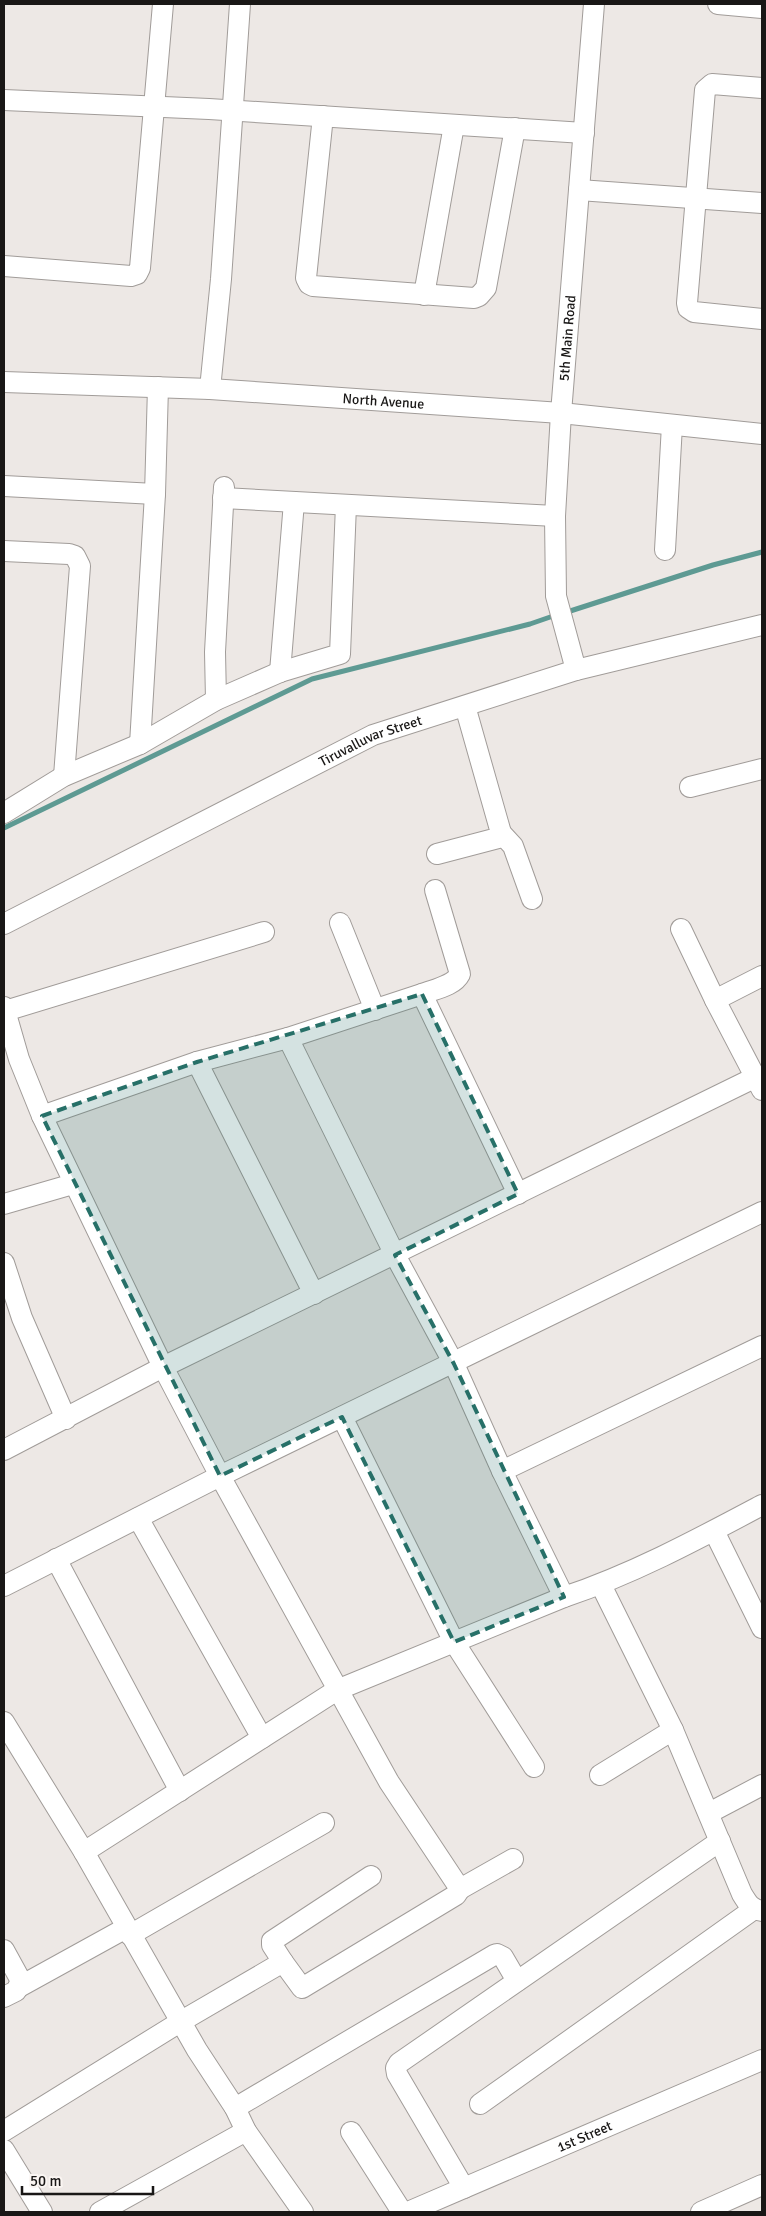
<svg xmlns="http://www.w3.org/2000/svg" width="766" height="2216" font-family="Signika,sans-serif">
<style>
.lines{fill:none;stroke-linecap:round;stroke-linejoin:round}
.stream{stroke:#5e9a93;stroke-width:5}
.minor-casing{stroke:#a19c99;stroke-width:22}
.minor{stroke:#fff;stroke-width:20}
.marked{fill:#277068;fill-opacity:0.2;stroke:#277068;stroke-width:4;stroke-dasharray:10 6;stroke-linejoin:round}
.labels{text-anchor:middle;dominant-baseline:central;stroke-width:4;stroke-linejoin:round;paint-order:stroke}
.street-label{font-size:14px;fill:#191716;stroke:#faf5f2}
</style>
<rect width="100%" height="100%" fill="#ede8e5"/>
<g class="lines">
<path class="stream" d="M564,613l149,-48 49,-13
M4,828l308,-149 218,-55 26,-9"/>
<g class="minor-casing">
<g id="minor">
<path d="M718,4l44,4"/>
<path d="M762,88l-50,-4 -7,6 -18,213 1,5 6,4 68,7"/>
<path d="M4,100l205,9 375,24"/>
<path d="M323,116l-17,162 3,6 4,2 161,12 5,-2 7,-8 29,-160"/>
<path d="M579,190l183,13"/>
<path d="M4,266l127,10 6,-2 3,-6 23,-264"/>
<path d="M424,295l30,-170"/>
<path id="s1" d="M4,382l206,7 351,24 201,21"/>
<path d="M210,389l11,-110 19,-275"/>
<path d="M4,486l151,8"/>
<path d="M223,498l332,18"/>
<path d="M665,550l7,-125"/>
<path d="M4,551l65,3 6,2 5,10 -16,210"/>
<path id="s2" d="M576,670l-20,-74 -1,-80 6,-103 33,-409"/>
<path d="M280,672l14,-170"/>
<path d="M216,700l-1,-48 9,-165"/>
<path d="M140,744l15,-250 3,-107"/>
<path d="M690,787l72,-18"/>
<path d="M4,813l60,-37 76,-32 76,-44 64,-28 60,-18 6,-149"/>
<path d="M501,833l12,13 19,53"/>
<path d="M437,854l61,-16 3,-5 -36,-127"/>
<path d="M340,923l35,87"/>
<path id="s3" d="M4,924l369,-189 203,-65 186,-45"/>
<path d="M681,929l34,71 47,90"/>
<path d="M422,994c13,-5 32,-8 38,-20l-25,-84"/>
<path d="M715,1000l47,-24"/>
<path d="M4,1007l15,52 23,57 121,251 57,109 169,306 71,107 -4,6 -154,93 -19,-26"/>
<path d="M5,1011l259,-79"/>
<path d="M288,1038l107,217 59,109 48,107 62,126"/>
<path d="M197,1062l117,232"/>
<path d="M42,1116l155,-54 91,-24 134,-44 96,200"/>
<path d="M4,1204l69,-20"/>
<path d="M4,1263l18,55 44,101"/>
<path d="M342,1417l112,225 80,125"/>
<path d="M4,1450l159,-83 593,-290"/>
<path d="M502,1471l260,-125"/>
<path d="M138,1518l124,220"/>
<path d="M714,1531l48,97"/>
<path d="M56,1559l124,232"/>
<path d="M601,1585l72,145 69,164c6,10 9,15 20,17"/>
<path d="M4,1586l216,-110 542,-264"/>
<path d="M4,1722l80,130 113,198 38,58 11,23 57,81"/>
<path d="M600,1775l73,-45"/>
<path d="M709,1813l53,-28"/>
<path d="M84,1852l253,-162 227,-93c69,-23 134,-58 198,-92"/>
<path d="M460,1889l53,-30"/>
<path d="M130,1935l194,-112"/>
<path d="M4,1950l17,31 -5,10 -12,6"/>
<path d="M19,1987l107,-59"/>
<path d="M480,2104l274,-195"/>
<path d="M235,2108l259,-153 3,-1 6,3 14,24"/>
<path d="M4,2131l176,-109 103,-60 -11,-17v-4l99,-65"/>
<path d="M351,2132l51,80"/>
<path d="M4,2150l38,62"/>
<path d="M464,2188l-67,-114 -1,-6 3,-5 321,-222"/>
<path d="M100,2212l146,-81"/>
<path id="s4" d="M408,2212l354,-152"/>
<path d="M701,2212l61,-27"/>
</g>
</g>
<use href="#minor" class="minor"/>
</g>
<path class="marked" d="M422,994l96,200 -123,61 59,109 110,233 -110,45 -112,-225 -122,59 -178,-360 155,-54z"/>
<g class="labels">
<g class="street-label">
<text stroke="none"><textPath href="#s2" startOffset="335">5th Main Road</textPath></text>
<text stroke="none"><textPath href="#s1" startOffset="380">North Avenue</textPath></text>
<text stroke="none"><textPath href="#s3" startOffset="410">Tiruvalluvar Street</textPath></text>
<text stroke="none"><textPath href="#s4" startOffset="192">1st Street</textPath></text>
</g>
</g>
<rect width="766" height="2216" fill="none" stroke="#191716" stroke-width="10"/>
<path d="M22 2186v8h131v-8" fill="none" stroke="#191716" stroke-width="2.5"/>
<text x="30" y="2186" font-size="15" fill="#191716" stroke="#faf5f2" stroke-width="4" paint-order="stroke">50 m</text>
</svg>
